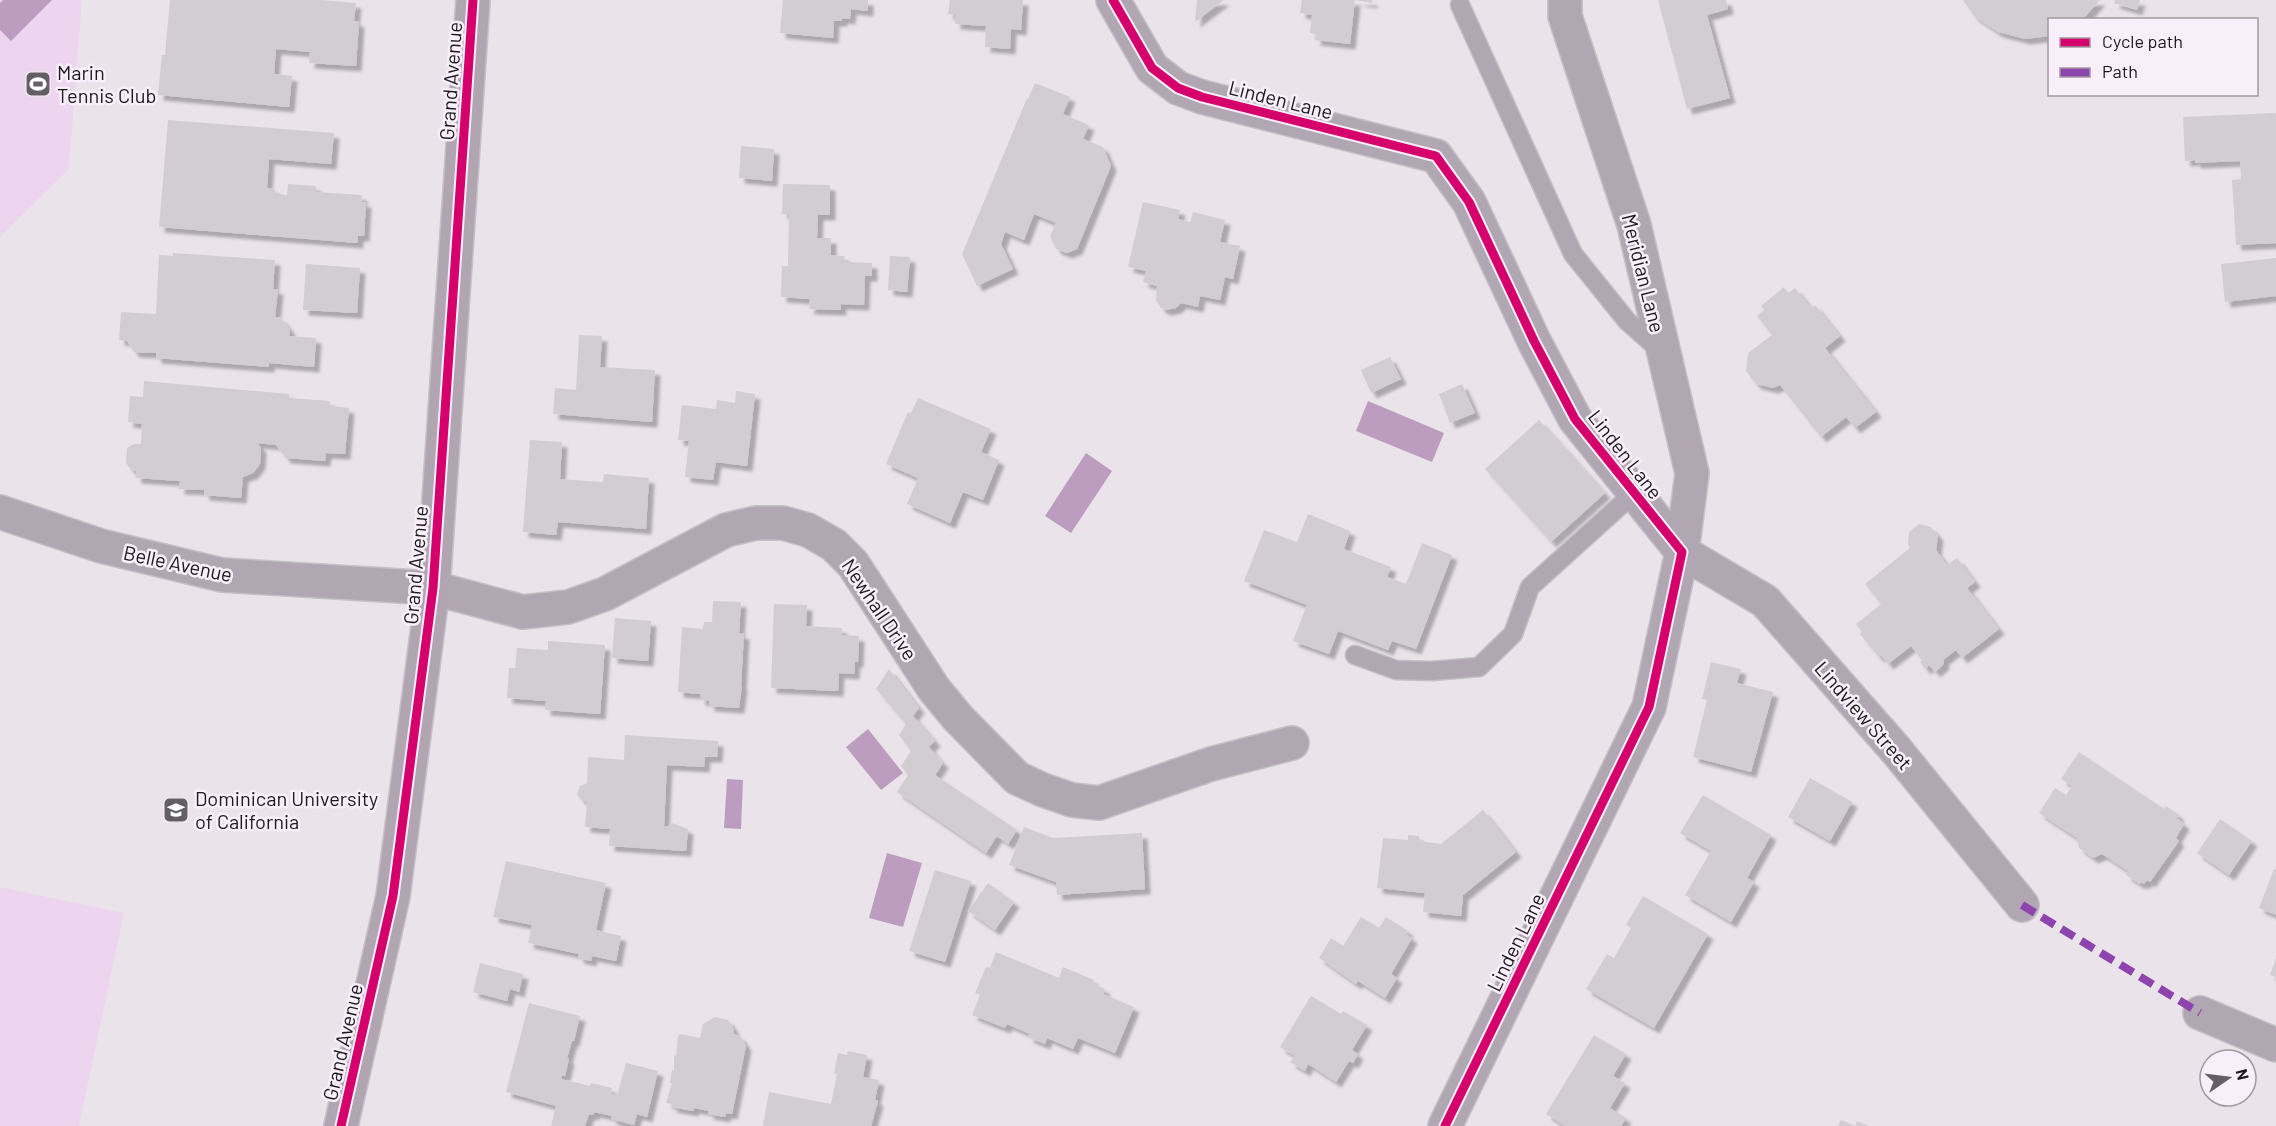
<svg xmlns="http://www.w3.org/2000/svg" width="2276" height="1126" font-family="Barlow,sans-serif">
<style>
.green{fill:#edd5ef}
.water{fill:#bc9dbf}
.building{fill:#d1cdd1;filter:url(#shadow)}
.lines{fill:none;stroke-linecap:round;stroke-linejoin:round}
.lane-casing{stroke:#c4c0c4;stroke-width:21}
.street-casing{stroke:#c4c0c4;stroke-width:36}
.secondary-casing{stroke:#c4c0c4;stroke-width:36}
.lane{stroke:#b1a7b2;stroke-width:18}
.street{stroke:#b1a7b2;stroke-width:33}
.secondary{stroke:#b1a5b2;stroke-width:33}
.quiet{stroke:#8e44ad;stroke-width:8;stroke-dasharray:15 8;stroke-linecap:butt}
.cycleway-casing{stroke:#f9effa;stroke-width:13}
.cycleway{stroke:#d6006c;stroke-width:9}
.labels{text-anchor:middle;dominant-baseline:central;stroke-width:5;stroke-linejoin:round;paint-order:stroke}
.poi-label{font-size:20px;fill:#1c181c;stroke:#f9effa;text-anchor:start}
.street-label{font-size:20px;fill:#1c181c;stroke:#f9effa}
</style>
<defs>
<filter id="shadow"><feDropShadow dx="5.5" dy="5.5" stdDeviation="1.5" flood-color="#0004"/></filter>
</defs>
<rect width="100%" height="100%" fill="#eae4ea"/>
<path class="green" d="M0,0h82l-13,169 -69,68z
M0,887l124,26 -45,213h-79z"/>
<path class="water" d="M3,0h49l-41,41 -11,-11v-27z
M1368,401l76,32 -12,29 -76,-31z
M1086,453l26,18 -41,62 -26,-17z
M868,729l35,44 -22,17 -35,-43z
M727,779l16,1 -2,49 -17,-1z
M887,853l35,10 -19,64 -34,-9z"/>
<path class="building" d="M170,0h151l35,3 -2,18 5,1 -3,44 -47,-3 1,-11 -34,-3 -2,25 18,2 -3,31 -131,-12 4,-40h3z
M783,0h85v11l-17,-2 -1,10 -8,-1v3h-8l-1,17 -53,-5z
M950,0h73l-2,30 -10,-1 -1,20 -25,-2 1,-21 -31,-2v-9l-7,-1z
M1197,0h27l-29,22z
M1302,0h53l-5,44 -35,-4 1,-6 -6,-1 2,-18 -12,-2z
M1355,0h17v3z
M1658,0h68l2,9 -21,6 23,83 -43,11z
M1963,0h137l-18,20h-32v16l-25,3 -27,-7 -24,-16z
M2115,0h25l-3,10 -23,-7z
M1035,83l35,14 -7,17 26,11 -6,14 20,8 8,19 -34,83 -10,4 -11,-4 -6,-13 6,-13 -22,-9 -10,26 -19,-8 -4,12 12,25 -36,17 -15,-32 65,-156 1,1z
M2276,113v130l-40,2 -4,-65 9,-1 -1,-18 -45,2v-3l-10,1 -2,-44z
M168,120l166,13 -3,31 -62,-5 -2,29 8,1v5l12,1 1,-11 28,2v6l46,3 -1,7h5l-2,34h-6v7l-199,-16z
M741,146l33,3 -2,32 -33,-3z
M783,184l47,1v30h-12l-1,23h14v17l13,1 1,6 27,1v13h-7l-1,29 -23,-1v6l-32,-1 1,-10 -29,-2 1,-31h6l1,-52h-7z
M1143,202l37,8 -2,9 12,3 3,-10 32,8 -5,22 20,4 -7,33 -8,-2 -5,23 -20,-4 -2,11 -17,-4 -5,5 -10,2 -5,-2 -5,-8 1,-14 -14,-4 3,-11 -18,-4z
M173,253l102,7 -2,29h5l-3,28h5l10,13 -1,6 27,2 -2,29 -45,-4v4l-113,-9v-5l-22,-1 -7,-11 -8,-1 2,-28 35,2 3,-59 14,1z
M890,256l20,1 -3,35 -19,-2z
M2276,258v38l-51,6 -4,-38z
M306,264l54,4 -3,45 -54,-3z
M1784,287l4,6 7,-5 16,20 4,-3 25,31 -15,12 51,64 -21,16 -9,-11 -25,20 -41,-52 -7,3 -17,-4 -10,-13 2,-18 24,-18 -15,-19 7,-6 -3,-4z
M579,335l23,1 -2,31 55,3 -3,52 -99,-8 2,-26 21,2z
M1390,357l11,22 -30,14 -10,-23z
M144,381l145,13v4l41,3v5l19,2 -4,46 -19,-1 -1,8 -39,-3 -10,-13 -19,-2 4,5 -1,16 -7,9 -10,4 -2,21 -37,-3v-5l-25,-1 1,-8 -44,-3v-7h-4l-6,-8 1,-15 7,-4h7l1,-20 -14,-2 2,-26 13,1z
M1462,384l13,29 -25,10 -11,-29z
M736,391l19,3 -8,72 -31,-4 -3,18 -28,-3 4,-36 -11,-1 4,-35 34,4 1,-9 18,3z
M918,398l73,31 -10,23 18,8 -16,40 -20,-8 -13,31 -43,-19 11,-26 -32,-14 22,-52 3,1z
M1539,420l66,73 -54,49 -66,-73z
M530,440l32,2 -2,37 43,3 1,-8 45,4 -3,51 -88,-7 -2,13 -33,-3z
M1308,514l42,17 -6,18 47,18 -4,10 19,7 16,-41 30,12 -36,94 -24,-8 -4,9 -50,-19 -9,23 -36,-13 14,-36 -63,-24 20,-51 33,12z
M1919,524l12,3 7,9 -2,14 11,15 10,-7 18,24 -8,6 32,41 -37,29 -6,-8 -13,10 1,2 -1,3 -8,7 -6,-7 -4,4 -5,-7 2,-2 -11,-14 -23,18 -7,-9 -2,2 -19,-23 2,-2 -6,-8 25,-20 -16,-20 45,-36 -2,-4 1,-12z
M713,601l28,1 -2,31 5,1 -3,51h1l-3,23 -30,-2v-5l-9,-1v-6l-22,-2 4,-65 21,2 1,-7h8z
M774,604l33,1 -1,21 36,2 -1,7 18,1 -1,26h-3l-1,12 -15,-1 -1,18 -67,-3z
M615,618l36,3 -3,40 -36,-3z
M548,641l57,4 -5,69 -55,-4 1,-9 -39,-3 2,-30h6l2,-20 31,2z
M1711,662l30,7 -4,14 36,9 -22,80 -58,-15 14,-57 -5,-1z
M889,669l30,39 -6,8 22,25 -6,6 14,16 -8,12 82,55 -9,14 -11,-8 -11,17 -89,-61 11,-17 -7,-9 10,-15 -12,-16 7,-11 -30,-35z
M625,735l93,6 -1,16h-12l-1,10 -37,-2 -3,61 3,1 5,-4 16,6 -2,22 -77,-5 1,-17 -25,-2 2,-25 -6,-2 -4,-6 3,-8 7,-3 1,-26 36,3z
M2079,752l85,57 2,-3 13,9 -2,3 7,6 -8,14 3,3 -29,41 -3,-2 -3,4 -3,-2 -1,2 -14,-9 2,-4 -26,-17 -9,4 -14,-10 -2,-10 -38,-25 16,-25 11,7 6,-9 -11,-7z
M1810,778l42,24 -22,39 -42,-24z
M1703,795l68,40 -24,43 7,4 -23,40 -46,-27 26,-44 -31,-18z
M1483,810l33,42 -53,43 -2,21 -38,-4 2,-19 -48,-5 6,-50 25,2v-5l11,1v5l22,3z
M2220,819l32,22 -23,34 -32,-22z
M1024,827l29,11 89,-5 3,56 -88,6 -1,-13 -47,-17z
M506,861l100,22 -10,47 25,6 -5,25 -24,-5 -1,5 -13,-3 1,-4 -51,-11 4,-18 -39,-8z
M2274,869l2,1v45l-17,-7z
M935,870l36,11 -26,81 -36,-11z
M988,883l26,19 -19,28 -27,-19z
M1643,896l65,38 -54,94 -68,-39 21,-35 7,4 17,-30 -5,-3z
M1361,917l18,11 7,-11 22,14 -2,3 6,4 -21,36 6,4 -12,20 -27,-17 -2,3 -37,-26 12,-20 12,8z
M996,952l63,26 4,-11 31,13 -2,3 13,6 -2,5 31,13 -19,46 -37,-15 -5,11 -26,-11 -2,6 -17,-7 2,-3 -23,-10 -2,4 -33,-13 8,-20 -5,-2 11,-26 4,1z
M2276,958v19l-6,-2z
M480,963l43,11 -4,18 -9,-3 -3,12 -34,-9z
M1311,996l30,18 2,-3 24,14 -15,25 6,4 -5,9 -4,-2 -13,21 -28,-18 -3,7 -15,-9 5,-6 -15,-9z
M529,1003l51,13 -6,25h-2l-5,17 2,1 -4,17 -3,-1 -1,4 29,7 1,-3 21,5 -1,6 6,1 9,-32 32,8 -11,46 -10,-3 -3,11 -23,-6 1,-3 -18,-4v3l-5,-1 -4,12h-34l5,-20 -50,-14z
M715,1017l13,3 6,10 -1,4 7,2 6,10 -14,68 -6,-1 -1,4 -17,-3 1,-3 -15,-3 -1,3 -22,-4 1,-3 -6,-1 6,-20h-2l2,-13h2v-15l2,1 2,-20 2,-2 20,4 3,-14z
M1594,1035l32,19 -13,22 12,7 -15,25 16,10 -5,8h-56l-19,-12z
M848,1051l19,4 -4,22 16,3 -4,20 3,1 -7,25h-108l6,-34 62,12 6,-30h-3l4,-21 9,2z
M1841,1120l14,6 2,-5 12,5h-31z"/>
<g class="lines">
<g class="lane-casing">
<path id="lane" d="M1460,5l113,249 54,67 34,30
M1355,655l41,15 36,1 47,-4 34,-33 17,-47 104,-94"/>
</g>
<g class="street-casing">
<path id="street" d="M1113,0l39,68 26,20 24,9 234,59 33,46 65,139 41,78 107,133 -33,155 -204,419
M1565,0v16l69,209 58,248 -10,79 83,49 131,149 126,155
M0,512l101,34 121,29 211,13 90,24 45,-5 37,-13 121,-64 30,-7h27l25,7 26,15 19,19 81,125 24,29 59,60 26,12 29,10 27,3 112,-39 81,-21
M2200,1013l76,32"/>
</g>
<g class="secondary-casing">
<path id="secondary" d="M341,1126l52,-230 40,-308 40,-588"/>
</g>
<use href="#lane" class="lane"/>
<use href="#street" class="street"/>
<use href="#secondary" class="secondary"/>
<path class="quiet" d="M2022,905l178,108"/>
<g class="cycleway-casing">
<path id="cycleway" d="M1113,0l39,68 26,20 24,9 234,59 33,46 65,139 41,78 107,133 -33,155 -204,419
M341,1126l52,-230 40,-308 40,-588"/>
</g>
<use href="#cycleway" class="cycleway"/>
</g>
<defs>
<g id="stadium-square" transform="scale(1.35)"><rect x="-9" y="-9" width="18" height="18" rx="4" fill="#645f64" stroke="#f9effa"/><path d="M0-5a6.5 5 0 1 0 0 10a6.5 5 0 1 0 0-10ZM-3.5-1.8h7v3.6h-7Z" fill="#fff"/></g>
<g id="university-square" transform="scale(1.35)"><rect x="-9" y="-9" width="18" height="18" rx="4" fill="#645f64" stroke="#f9effa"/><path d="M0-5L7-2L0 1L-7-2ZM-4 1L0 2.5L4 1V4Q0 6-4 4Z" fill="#fff"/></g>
</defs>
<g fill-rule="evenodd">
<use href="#stadium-square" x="38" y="84"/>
<use href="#university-square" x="176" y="810"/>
</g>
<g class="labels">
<g class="poi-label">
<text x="57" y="72">Marin<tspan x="57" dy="23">Tennis Club</tspan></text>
<text x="195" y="798">Dominican University<tspan x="195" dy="23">of California</tspan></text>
</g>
<g class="street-label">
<text transform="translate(450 81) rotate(-86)">Grand Avenue</text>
<text transform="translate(1281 99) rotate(14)">Linden Lane</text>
<text transform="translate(1644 273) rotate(76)">Meridian Lane</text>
<text transform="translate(1626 454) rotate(52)">Linden Lane</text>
<text transform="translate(178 563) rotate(12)">Belle Avenue</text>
<text transform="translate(415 565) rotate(-85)">Grand Avenue</text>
<text transform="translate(880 609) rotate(56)">Newhall Drive</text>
<text transform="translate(1864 715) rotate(49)">Lindview Street</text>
<text transform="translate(1515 942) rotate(-64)">Linden Lane</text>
<text transform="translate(342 1042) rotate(-77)">Grand Avenue</text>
</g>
</g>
<rect x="2048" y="18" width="210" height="78" fill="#f9effa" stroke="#a199a1" stroke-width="1.5"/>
<rect x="2060" y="38" width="30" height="9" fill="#d6006c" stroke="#a199a1" stroke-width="1.5"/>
<text x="2102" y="48" font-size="18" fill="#1c181c">Cycle path</text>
<rect x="2060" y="68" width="30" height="9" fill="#8e44ad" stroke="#a199a1" stroke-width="1.5"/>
<text x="2102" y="78" font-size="18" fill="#1c181c">Path</text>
<g transform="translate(2228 1078) rotate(76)"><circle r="28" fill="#f9effa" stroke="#a199a1" stroke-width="1.5"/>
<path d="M0-4.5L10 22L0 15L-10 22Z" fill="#645f64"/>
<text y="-9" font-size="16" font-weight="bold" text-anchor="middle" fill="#1c181c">N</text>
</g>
</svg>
